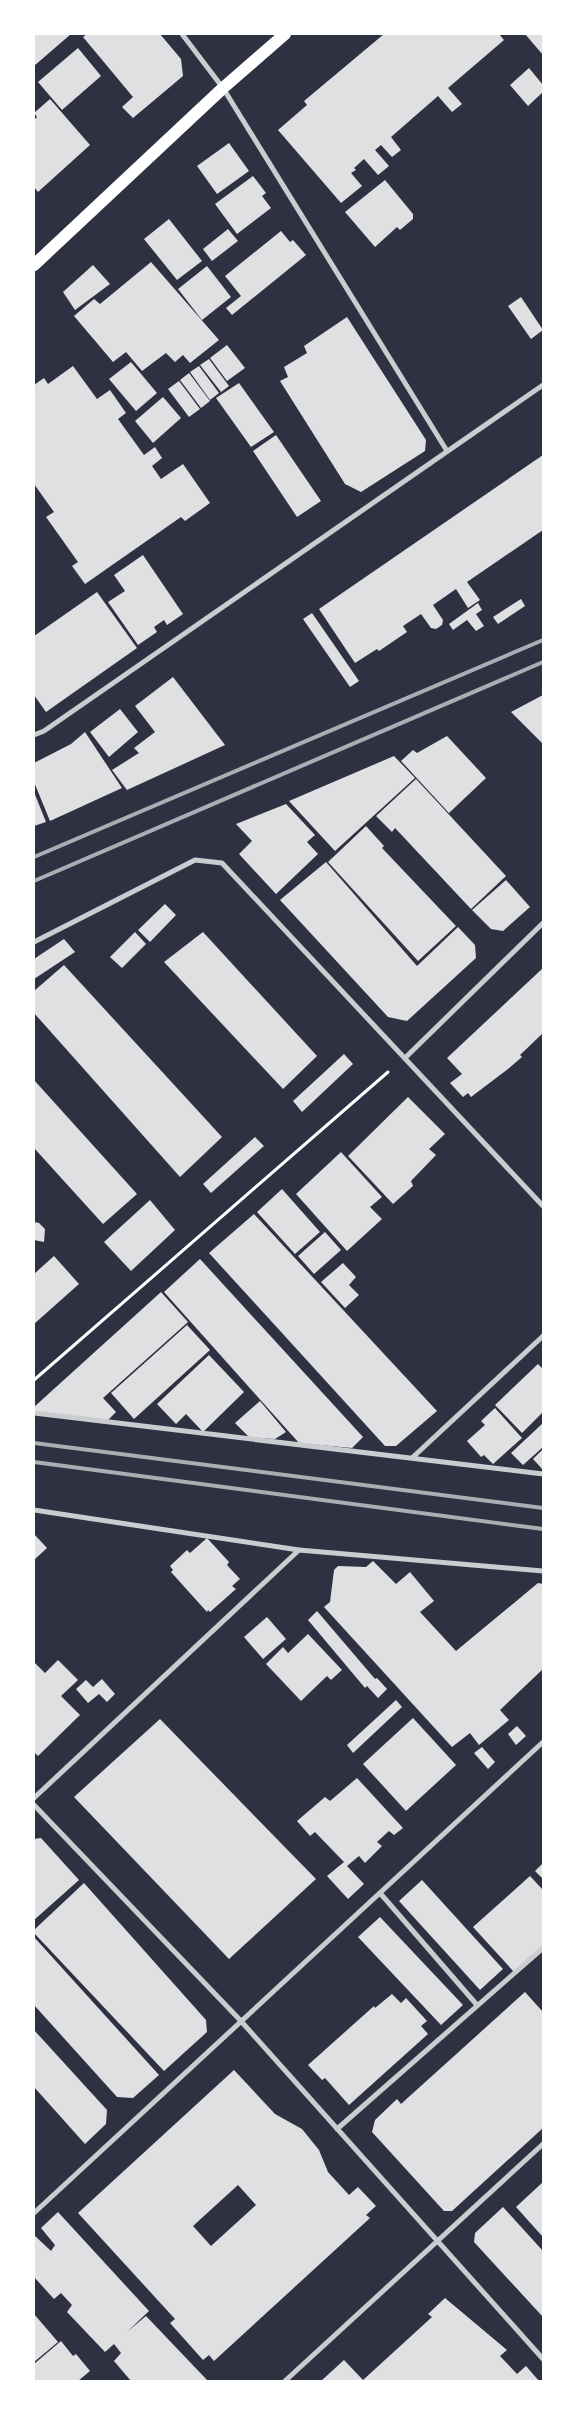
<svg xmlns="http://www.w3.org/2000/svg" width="577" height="2415" font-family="'Fira Sans',sans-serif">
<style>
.building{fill:#e0e0e3;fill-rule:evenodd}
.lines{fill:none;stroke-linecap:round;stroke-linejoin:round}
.path{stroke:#fff;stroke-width:3}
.minor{stroke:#caccd0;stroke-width:5}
.primary{stroke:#fff;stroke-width:12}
.rail{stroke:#abadb3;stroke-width:4}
</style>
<rect width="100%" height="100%" fill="#2d3142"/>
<path class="building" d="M34,34h37l-37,32z
M87,34h73l21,25 2,17 -50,42 -11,-11 11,-10 -50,-60z
M384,34h115l5,6 -56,48 14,16 -10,8 -14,-16 -47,41 10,13 -9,7 -11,-12 -6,5 14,16 -11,9 -14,-16 -10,9 2,2 -5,3 11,13 -21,17 -63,-73 29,-25 -3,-4z
M525,34h18v21z
M78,48l23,28 -39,34 -24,-28z
M529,68l14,17v7l-15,14 -18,-21z
M50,99l40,46 -52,47 -4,-5v-67l3,-3 -3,-4z
M229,143l20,28 -32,23 -20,-28z
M253,176l13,17 -4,3 9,12 -34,26 -22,-30z
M385,180l28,34v5l-13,11 -3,-3 -22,20 -30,-35z
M169,219l33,42 -25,19 -33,-41z
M228,229l10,12 -26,20 -9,-12z
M281,231l9,11 3,-2 13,15 -74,60 -6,-7 15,-12 -16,-20z
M151,262l68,78 -29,23 -7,-8 -8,7 -9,-9 -24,18 -16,-19 -13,10 -39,-46 20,-17 6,5z
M93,265l17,19 -35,26 -12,-18z
M207,266l24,31 -29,23 -24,-31z
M521,297l22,33 -12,9 -23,-33z
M347,317l79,123 -1,11 -64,41 -16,-8 -65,-103 8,-4 -4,-10 23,-14 -3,-7z
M227,345l18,23 -18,13 -17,-23z
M209,359l20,27 -8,6 -21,-27z
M131,362l26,31 -21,18 -27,-32z
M73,366l24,33 13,-9 16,23 -8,6 26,36 11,-8 7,11 -10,8 9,13 22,-15 27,39 -25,18 -4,-4 -96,67 -13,-18 6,-4 -32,-45 8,-5 -20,-28v-99l10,-7 4,6z
M199,366l20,27 -9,7 -20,-28z
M189,373l21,28 -9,7 -21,-28z
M179,381l21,28 -11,8 -21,-28z
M239,383l35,49 -23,15 -35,-49z
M163,397l18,21 -28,25 -18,-22z
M276,435l45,66 -24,16 -44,-66z
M543,455v75l-76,52 13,18 -12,8 -12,-19 -23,16 10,15 -1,5 -6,4 -5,-1 -10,-14 -18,12 4,6 -28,19 -2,-2 -22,14 -36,-54z
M143,555l40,59 -16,11 -3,-5 -10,7 3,5 -19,13 -30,-43 17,-11 -11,-16z
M97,592l40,56 -91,64 -12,-17v-59z
M521,599l4,7 -27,18 -5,-7z
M478,603l4,7 -6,4 8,12 -8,5 -9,-11 -14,10 -4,-6z
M312,613l47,68 -9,6 -47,-68z
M173,677l52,68 -98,45 -15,-20 27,-17 -5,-5 21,-16 -20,-26z
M543,695v49l-32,-32z
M120,709l18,23 -29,25 -19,-25z
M85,732l37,56 -72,33 -16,-39v-19l37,-19z
M447,736l39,42 -37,35 -48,-52 12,-11 4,3z
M394,756l21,22 -80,73 -46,-50z
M416,779l90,97 -35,33 -76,-81 -3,4 -16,-16z
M34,792l12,30 -12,4z
M286,804l29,31 -8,7 11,12 -42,40 -37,-40 13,-13 -16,-17z
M366,826l18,20 -2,2 74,78 -38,35 -90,-99z
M326,862l91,104 41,-39 17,18 1,13 -69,63 -19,-4 -108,-117z
M506,880l24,27 -27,24 -12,-2 -19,-19z
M165,904l11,11 -26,27 -12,-12z
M135,932l11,12 -24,24 -12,-11z
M203,932l114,124 -34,33 -119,-127z
M64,939l11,13 -41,27v-20z
M64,965l158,172 -42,40 -146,-164v-22z
M543,968v65l-23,22 2,2 -14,12 -37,28 -3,-4 -5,4 -13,-14 12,-9 -15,-16z
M344,1054l9,10 -51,48 -9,-11z
M34,1080l103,114 -34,30 -69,-76z
M408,1097l37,37 -16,15 7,6 -25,26 2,5 -20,18 -45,-48z
M255,1137l9,9 -53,47 -8,-9z
M341,1152l41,45 -12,10 12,12 -35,32 -51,-57z
M282,1189l38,43 -25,22 -38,-42z
M150,1200l25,30 -44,41 -27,-29z
M254,1214l183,197 -41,35h-11l-176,-193z
M34,1222l5,1 6,6 -1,13 -10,-2z
M325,1232l16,18 -27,24 -16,-18z
M54,1256l25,28 -45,40v-50z
M200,1259l163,178 -11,11 -53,-5 -135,-151z
M343,1263l13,14 -7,8 10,10 -14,13 -24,-26z
M161,1292l27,30 -85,76 13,14 -9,9 -73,-9v-5z
M187,1325l23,25 -76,69 -23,-26z
M209,1355l35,37 -41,40 -17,-18 -10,10 -19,-20z
M538,1364l5,5v43l-21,21 -27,-28z
M260,1401l26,31 -11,7 -26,-2 -14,-14z
M495,1408l27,30 -29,26 -9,-9 -3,2 -14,-16 18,-16 -4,-4z
M543,1423v24l-20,18 -12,-12z
M543,1449v21l-10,-11z
M34,1534l13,14 -13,12z
M207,1538l22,24 -2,3 13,14 -8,7 4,3 -26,23 -2,-2 -1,2 -36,-40 2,-2 -3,-4 17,-16 3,3z
M373,1561l23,23 14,-12 24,29 -14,11 36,39 82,-68 5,1v85l-43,41 9,10 -30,25 -9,-12 -18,14 -128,-140 6,-5 4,-32 4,-4 28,1z
M317,1611l58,68 2,-1 10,11 -9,9 -11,-12 -2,2 -57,-68z
M267,1617l19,22 -23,20 -19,-22z
M308,1634l34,36 -11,10 -4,-4 -26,25 -35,-37 17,-17 5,6z
M58,1660l20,20 -17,16 19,19 -42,41 -4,-4v-90l11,11z
M102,1679l13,15 -8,8 -8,-8 -11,9 -12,-14 10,-9 7,7z
M396,1700l6,7 -49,46 -6,-8z
M413,1718l43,47 -50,46 -43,-47z
M160,1719l156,160 -87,80 -155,-162z
M517,1726l9,10 -10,9 -8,-11z
M482,1747l13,15 -7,7 -14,-16z
M357,1778l46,50 -9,7 -5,-4 -12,11 5,4 -17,17 -6,-7 -12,10 17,18 -16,15 -21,-23 17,-14 -29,-30 -5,4 -13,-15 28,-24 5,4z
M41,1838l38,42 -45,40v-81z
M543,1863v16l-8,-8z
M530,1876l13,14v57l-29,25 -41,-45z
M422,1880l81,89 -23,21 -81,-89z
M84,1883l122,137 1,12 -43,39 -130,-138v-3z
M380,1917l83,88 -22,20 -83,-88z
M34,1937l125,138 -26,23 -16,-1 -83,-92z
M525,1992l18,20v116l-91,83h-8l-72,-79 3,-12 22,-21 4,5z
M392,1994l9,9 5,-5 21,23 -6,5 7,8 -79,71 -24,-27 -3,2 -14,-15 66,-59 1,2z
M34,2030l73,80 -1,14 -21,20 -51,-57z
M234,2070l41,44 27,15 17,21 9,22 21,23 9,-8 18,19 -10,9 4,3 -156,143 -5,-6 -6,5 -33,-37 5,-4 -97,-106zM238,2185l18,20 -45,41 -18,-20z
M543,2182v55l-27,-30z
M503,2207l40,44v66l-69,-75 1,-9z
M58,2212l91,99 -22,21 19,-16 62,65h-77l-17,-20 7,-8 -7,-9 -9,8 -38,-40 5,-7 -11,-12 -7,6 -20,-22v-42l17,16 4,-6 -14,-17z
M445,2298l62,52 -7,6 17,18 9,-8 13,15h-218l23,-21 19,20 69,-63 -4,-3z
M34,2314l24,28 -24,20z
M61,2341l12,15 3,-2 14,17 -12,10h-44v-17z"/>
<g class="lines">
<path class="path" d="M34,1380l354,-308"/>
<path class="minor" d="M182,34l41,54 224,363
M34,735l10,-4 499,-346
M34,942l161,-82 27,3 321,343
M406,1057l137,-134
M34,1413l509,61
M412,1458l131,-122
M34,1510l265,40 244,21
M34,1798l265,-248
M34,1805l206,215 303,339
M380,1893l97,112
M337,2129l206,-181
M34,2213l509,-471
M285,2381l258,-237"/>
<path class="primary" d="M34,265l189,-177 62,-54"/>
<path class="rail" d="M34,857l509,-217
M34,881l509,-219
M34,1443l509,65
M34,1462l509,67"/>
</g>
<rect width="577" height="2415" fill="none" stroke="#ffffff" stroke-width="70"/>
</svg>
